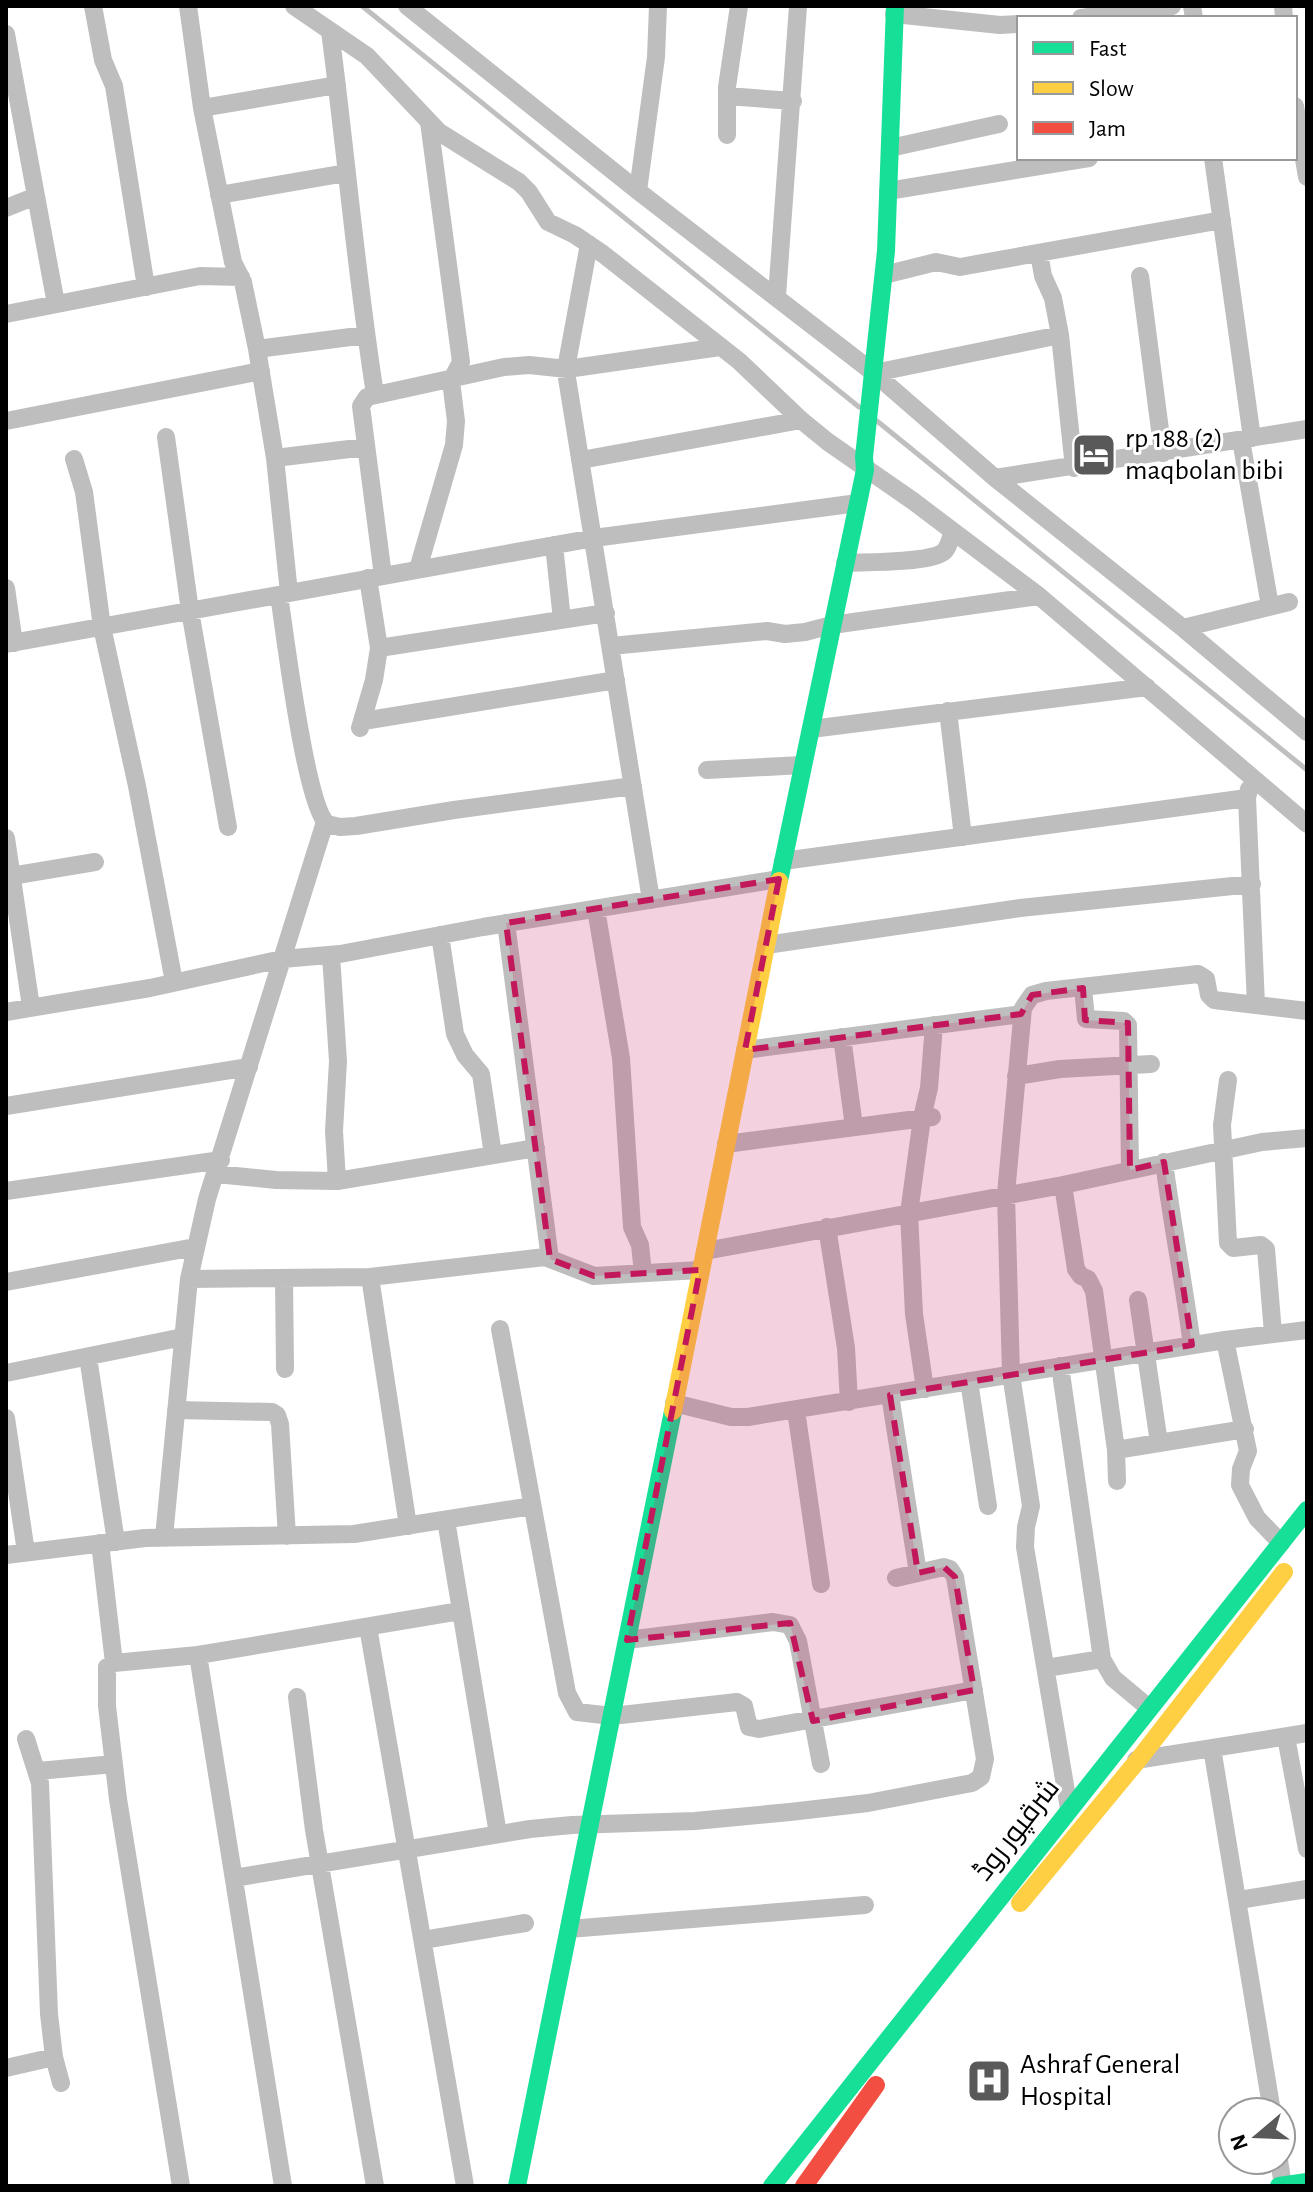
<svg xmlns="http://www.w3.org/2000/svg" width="1313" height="2192" font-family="'Alegreya Sans',Cairo,sans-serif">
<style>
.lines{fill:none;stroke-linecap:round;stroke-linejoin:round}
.stream{stroke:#bfbfbf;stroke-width:5}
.street{stroke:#bebebe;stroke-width:18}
.fast{stroke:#16e098;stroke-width:18}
.slow{stroke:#ffcf43;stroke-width:18}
.jam{stroke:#f24e42;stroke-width:18}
.marked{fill:#c2185b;fill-opacity:0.2;stroke:#c2185b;stroke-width:6;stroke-dasharray:16 10;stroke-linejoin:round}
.labels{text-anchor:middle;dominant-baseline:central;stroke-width:6;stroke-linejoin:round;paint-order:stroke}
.poi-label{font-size:28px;fill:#000;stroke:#fff;text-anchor:start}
.street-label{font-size:28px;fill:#000;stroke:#fff}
</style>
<rect width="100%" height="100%" fill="#fff"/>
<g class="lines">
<path class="stream" d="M362,6l497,401
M877,421l430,349"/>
<path class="street" d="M93,6l10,54 11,26 32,201
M188,6l14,102 31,154 10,20 14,67 18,109 14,135
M294,6l73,50 72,76 80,50 10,10 19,30 27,13 28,19 136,107 62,59 27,22 85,59 126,95 268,228
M407,6l231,185 236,182 121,105 188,150 124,104
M1192,6l2,12
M1283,6l1,12
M894,14l106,11 19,-1
M1081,18l91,-12
M330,31c16,121 26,243 45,363
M6,34l50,270
M727,96l66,5
M1295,106l12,71
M202,108l135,-23
M727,135v-48l12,-81
M890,148l109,-24
M1213,158l39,280
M638,191l18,-134 2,-51
M888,191l201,-33
M219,195l127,-22
M6,208l30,-12
M589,244l-22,119v15l84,522
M1039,253l4,23 10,22 7,37 14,133
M884,275l52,-13 24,5 262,-47
M1140,276l23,177
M777,296l21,-290
M6,314l194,-38 41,1
M257,349l109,-14
M874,373l186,-38
M6,421l255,-50
M166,437l24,174 38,216
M1241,440l29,166
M275,458l91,-11
M74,459l10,33 18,135 35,159 37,196
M581,460l220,-40
M995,478l312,-49
M554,545l8,75
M845,563c22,-1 80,0 97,-10 7,-4 8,-15 11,-22
M418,569l36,-124 2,-24 -5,-40 10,-19 -32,-240
M383,576l-22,-170 6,-9 137,-30 25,-2 38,4 153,-22
M6,588l8,55
M279,595c6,39 26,208 48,229l13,3 16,-1 98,-16 179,-24
M1183,628l106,-26
M6,644l588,-106 264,-35
M611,646l156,-15 18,3 20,-2 27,-7 207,-29
M379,648l227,-35
M948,711l15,126
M363,721l253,-41
M360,728l14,-48 5,-32 -11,-70
M811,729l336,-42
M707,770l96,-5
M1249,789l-2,9 9,207
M6,838l25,169
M783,861l464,-63
M11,876l84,-14
M596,909l25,149 11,169 8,18 3,28
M506,923l44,336
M440,935l15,99 10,21 16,19 12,81
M766,945l254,-37 232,-24
M331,955l7,106 -4,70 3,50
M1083,988l3,31 38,2 4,4 2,145
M6,1012l144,-24 132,-29 58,-5 143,-27 296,-48
M842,1037l12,90
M745,1050l277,-36
M1016,1076l44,-7 91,-5
M1228,1080l-6,45 6,118 5,5 28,-3 5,4 7,84
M6,1106l243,-39
M726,1144l206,-27
M1164,1162c8,62 20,122 28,183
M216,1174l60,6 61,1 199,-33
M1063,1185l13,84 5,7 7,3 6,12 22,159 1,31
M6,1191l215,-31
M827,1227l19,121 3,54
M705,1251l358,-66 199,-43 45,-4
M370,1277l38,249
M189,1279l181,-2 175,-20 49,19 106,-6
M284,1279l1,90
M6,1282l189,-35
M1138,1300l21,143
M500,1329l67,364 10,19 35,4 125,-14 7,4 5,21 10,2 215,-39
M1225,1340l23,111 -7,18 -1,16 17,33 24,25
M88,1357l28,185
M1060,1366l42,293 11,19 36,30
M6,1373l177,-36
M969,1381l19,125
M925,1389l-11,-75 -5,-101 13,-95 7,-30 5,-63
M890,1395l28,178
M674,1403l57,14h17l477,-77 82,-10
M176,1410l96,2 5,3 3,9 7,112
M796,1410l25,174
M6,1418l20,134
M1116,1450l129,-21
M446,1520l52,314
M164,1537l25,-258 18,-80 118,-377
M100,1543l14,120
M6,1555l139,-17 209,-4 178,-28
M368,1627l97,559
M627,1640l146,-18 17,3 8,16 23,123
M198,1655l85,531
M1046,1668l56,-9
M297,1697l17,133 61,356
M1286,1737l21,112
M26,1739l14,44 9,231 5,43 7,26
M1212,1748l60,364
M1136,1760l171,-27
M38,1771l76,-7
M1069,1809l-44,-262 1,-20 5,-21 -20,-132 -5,-180 17,-186 9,-13 14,-4 152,-17 8,5 3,16 5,5 93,11
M234,1878l296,-49 42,-4 123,-4 95,-9 78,-9 104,-20 9,-6 4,-18 -30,-182 -5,-8 -6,-2 -48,11
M1239,1900l68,-11
M569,1929l296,-24
M423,1940l102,-17
M6,2068l48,-11
M1279,2160l4,26
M181,2186l-63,-387 -11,-93v-39l7,-4 84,-8 262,-44"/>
<path class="fast" d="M779,881l86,-411 -1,-13 22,-206 9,-245
M517,2186l156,-775
M772,2186l535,-676
M1279,2186l28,-4"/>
<path class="slow" d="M673,1411l106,-530
M1020,1903l119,-144 145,-187"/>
<path class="jam" d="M804,2186l72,-101"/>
</g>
<path class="marked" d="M779,879l-34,171 276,-36 11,-19 51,-7 2,32 43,3 2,147 34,-8 28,183 -302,50 28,178 26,-6 11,10 19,113 -161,31 -23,-98 -163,17 73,-370 -106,6 -44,-17 -44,-336z"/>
<defs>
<g id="hotel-square" transform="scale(2.3)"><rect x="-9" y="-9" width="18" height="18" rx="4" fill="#595959" stroke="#fff"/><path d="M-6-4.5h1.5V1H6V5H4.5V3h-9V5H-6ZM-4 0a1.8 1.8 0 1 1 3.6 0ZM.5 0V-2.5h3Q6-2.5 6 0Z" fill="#fff"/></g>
<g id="hospital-square" transform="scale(2.3)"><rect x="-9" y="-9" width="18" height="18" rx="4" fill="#595959" stroke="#fff"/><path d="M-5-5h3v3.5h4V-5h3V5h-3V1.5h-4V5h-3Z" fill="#fff"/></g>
</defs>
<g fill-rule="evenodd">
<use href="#hotel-square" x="1094" y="455"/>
<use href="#hospital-square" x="989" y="2081"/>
</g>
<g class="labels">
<g class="poi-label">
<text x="1125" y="439">rp 188 (2)<tspan x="1125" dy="32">maqbolan bibi</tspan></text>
<text x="1020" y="2065">Ashraf General<tspan x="1020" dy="32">Hospital</tspan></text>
</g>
<g class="street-label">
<text transform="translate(1017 1830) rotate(-52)">شرقپور روڈ</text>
</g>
</g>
<rect width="1313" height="2192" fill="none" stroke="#000000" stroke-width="16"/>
<rect x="1017" y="16" width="280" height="144" fill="#ffffff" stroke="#999999" stroke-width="2"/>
<rect x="1033" y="42" width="40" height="12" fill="#16e098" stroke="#999999" stroke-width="2"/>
<text x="1089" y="56" font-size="24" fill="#000000">Fast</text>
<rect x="1033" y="82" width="40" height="12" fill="#ffcf43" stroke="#999999" stroke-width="2"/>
<text x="1089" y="96" font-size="24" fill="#000000">Slow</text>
<rect x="1033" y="122" width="40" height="12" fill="#f24e42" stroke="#999999" stroke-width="2"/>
<text x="1089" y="136" font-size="24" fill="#000000">Jam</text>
<g transform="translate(1257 2136) rotate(251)"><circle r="38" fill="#ffffff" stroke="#999999" stroke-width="2"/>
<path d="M0-6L14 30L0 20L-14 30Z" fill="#595959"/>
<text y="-12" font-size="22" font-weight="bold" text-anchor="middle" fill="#000000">N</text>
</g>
</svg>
